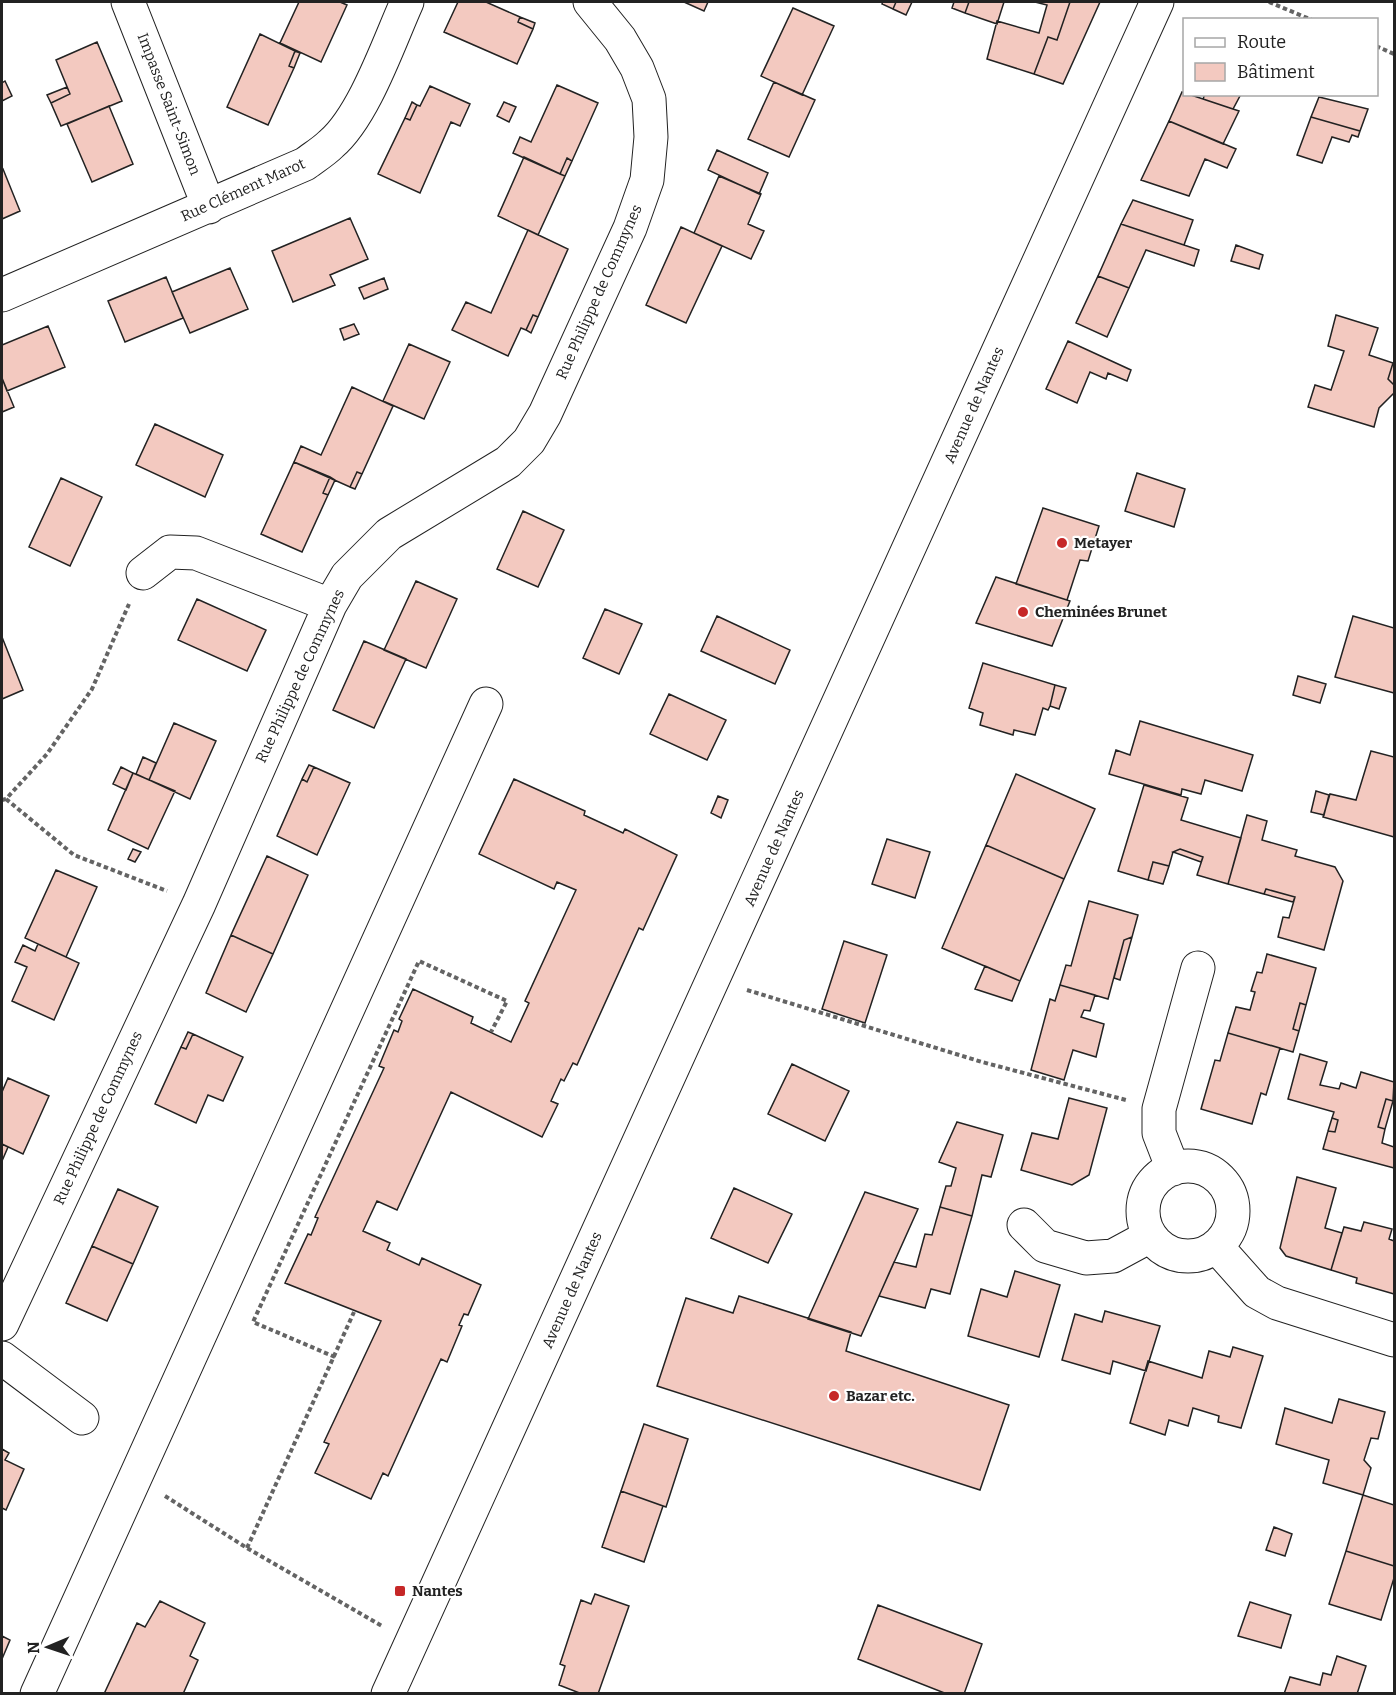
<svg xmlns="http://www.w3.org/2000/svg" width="1396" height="1695" font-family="Bitter,serif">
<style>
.building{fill:#f3c9c0;stroke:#222;stroke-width:1.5}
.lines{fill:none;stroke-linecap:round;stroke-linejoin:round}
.street-casing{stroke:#222;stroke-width:35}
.primary-casing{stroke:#222;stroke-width:35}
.path{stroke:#646464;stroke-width:4;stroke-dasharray:4.5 3;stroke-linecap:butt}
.street{stroke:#fff;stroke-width:33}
.primary{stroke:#fff;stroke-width:33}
.poi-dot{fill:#c62828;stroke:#fff;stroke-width:2}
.labels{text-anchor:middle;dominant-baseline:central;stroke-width:4.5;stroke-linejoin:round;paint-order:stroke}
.street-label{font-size:15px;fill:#222;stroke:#fff}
.poi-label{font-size:15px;font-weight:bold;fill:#222;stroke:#fff;text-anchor:start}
</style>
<rect width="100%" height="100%" fill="#fff"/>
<path class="building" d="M299,2h41l7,3 -26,57 -41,-19z
M458,2h28l34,15 -2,5 15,7 -16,35 -73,-32z
M684,2h24l-4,9z
M883,2h13l-3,7 -11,-5z
M896,2h16l-6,13 -13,-6z
M954,2h15l-4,11 -13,-5z
M969,2h35l-7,22 -32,-11z
M1035,2h35l-13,38 -9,-3 -14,37 -47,-15 10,-38 42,12 8,-28z
M1070,2h30l-37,82 -29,-10 14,-37 9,3z
M793,8l41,18 -32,69 -41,-19z
M520,17l15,6 -2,6 -15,-7z
M260,34l35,17 -6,15 5,2 -26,57 -41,-18z
M97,42l25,59 -61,25 -10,-23 19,-9 -14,-34z
M295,51l5,2 -6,15 -5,-2z
M5,81l7,15 -10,5v-18z
M774,82l41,18 -26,57 -41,-18z
M557,85l41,18 -26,58 -5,-3 -7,16 -47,-21 7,-16 11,5z
M430,86l40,18 -10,22 -9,-4 -31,71 -42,-19 27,-56 5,2 7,-15 3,1z
M67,87l3,7 -19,9 -4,-8z
M1182,92l57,19 -16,33 -54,-23z
M1205,94h36l-8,15 -30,-10z
M1319,97l49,12 -8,22 -49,-14z
M412,102l5,3 -7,15 -5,-2z
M504,102l12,5 -7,15 -12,-6z
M109,106l24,58 -41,18 -25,-58z
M1311,117l49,14 -2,6 -6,-2 -3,7 -17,-5 -10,26 -25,-8z
M1169,121l67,28 -9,19 -22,-9 -16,37 -48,-16z
M717,150l51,23 -9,21 -51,-24z
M524,157l41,19 -27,59 -40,-19z
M567,158l5,3 -7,15 -5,-2z
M3,169l17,42 -18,8v-49z
M719,176l42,18 -13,30 16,7 -13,28 -57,-26z
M1133,200l60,20 -9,25 -63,-21z
M350,218l18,41 -38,16 5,10 -42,17 -21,-51z
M1121,224l78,26 -5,16 -48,-16 -17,38 -31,-12z
M681,227l41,19 -36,77 -40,-18z
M528,230l40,19 -30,68 -5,-2 -7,15 -5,-2 -13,28 -56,-26 14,-28 25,11z
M1236,245l27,10 -4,14 -28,-8z
M230,268l18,41 -58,24 -18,-41z
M1098,276l31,12 -22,49 -31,-14z
M166,277l17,41 -58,24 -17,-41z
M384,278l4,11 -24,10 -5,-11z
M533,315l5,2 -7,16 -5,-3z
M1336,315l42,13 -9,27 24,8 -5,16 6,6v8l-15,15 -5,19 -66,-20 7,-22 16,5 13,-39 -16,-5z
M354,324l5,10 -15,6 -4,-11z
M48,326l17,41 -58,24 -5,-13v-33z
M1068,341l63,29 -4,11 -19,-8 -2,6 -16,-7 -13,31 -31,-14z
M409,344l41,18 -26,57 -41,-18z
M1393,363h1v22l-6,-6z
M2,378l12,29 -12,5z
M352,387l41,19 -31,68 -5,-2 -7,15 -56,-25 7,-16 20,9z
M155,424l68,31 -18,42 -69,-32z
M294,462l36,15 -7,16 5,2 -26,57 -41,-18z
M357,472l5,2 -7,15 -5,-2z
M1137,473l48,16 -11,38 -49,-16z
M330,477l5,3 -7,15 -5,-2z
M61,478l41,19 -32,69 -41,-19z
M1043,508l56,18 -11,35 -8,-1 -13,40 -51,-16z
M523,511l41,19 -26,57 -41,-18z
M996,577l74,24 -18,45 -76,-23z
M416,581l41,18 -31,69 -42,-18z
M197,599l69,31 -19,41 -69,-31z
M605,609l37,15 -23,50 -36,-16z
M717,616l73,34 -15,34 -74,-33z
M1353,616l41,12v65l-59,-16z
M2,637l21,53 -21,9z
M364,641l42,18 -32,69 -41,-18z
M983,663l72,22 -5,21 -2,4 -5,-2 -8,27 -21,-5 -1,5 -33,-10 3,-12 -14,-5z
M1298,676l28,8 -6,19 -27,-8z
M1055,685l11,3 -7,21 -9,-3z
M669,694l57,26 -19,40 -57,-26z
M1140,721l113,34 -11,36 -37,-11 -4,14 -19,-5 -1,6 -72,-21 7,-24 14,5z
M174,723l42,18 -26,58 -41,-19z
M1371,751l23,6v80l-71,-20 7,-23 26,6z
M143,757l13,6 -7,17 -13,-6z
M309,765l5,2 -7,15 -5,-3z
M121,767l12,6 -7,17 -13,-6z
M314,767l36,16 -33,72 -40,-19 25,-57 5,3z
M133,773l42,18 -27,58 -40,-19z
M1016,774l79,35 -31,70 -78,-34z
M514,779l71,32 -1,4 39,18 2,-4 52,26 -34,75 -4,-2 -62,137 -4,-2 -9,18 -3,-2 -10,22 7,3 -16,33 -91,-45 -54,118 -20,-9 -14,30 27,12 -3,7 32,15 3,-7 59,27 -13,30 -4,-1 -5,11 3,1 -15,36 -6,-3 -53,117 -5,-3 -12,26 -56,-26 14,-29 -5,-2 57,-121 -96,-38 23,-49 3,1 7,-17 -3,-1 69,-149 -5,-2 15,-36 4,2 4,-11 -3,-2 14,-30 60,28 -2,6 40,19 18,-39 -4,-2 51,-111 -19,-8 -3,7 -75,-35z
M1144,785l44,13 -7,22 60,18 -13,46 -31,-9 6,-18 -23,-8 -7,3 -4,14 -16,-4 -5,18 -30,-9z
M1316,791l13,4 -5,20 -13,-3z
M718,796l10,4 -7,18 -10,-5z
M1247,815l20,6 -5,19 35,10 -2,6 40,11 8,14 -19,69 -46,-13 5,-20 6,1 6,-21 -29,-8 -2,5 -36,-10z
M887,839l43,13 -15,46 -43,-14z
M986,845l78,34 -44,102 -78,-33z
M133,849l8,3 -6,10 -7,-3z
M1180,849l23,8 -2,5 -28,-10z
M267,856l41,19 -35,79 -42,-19z
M1153,862l16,4 -6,18 -15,-4z
M56,870l41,17 -31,70 -41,-19z
M1266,889l29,8 -2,5 -29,-8z
M1089,901l49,14 -6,22 -8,3 -16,59 -48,-14 6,-20 5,1z
M231,935l42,19 -27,58 -40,-19z
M1132,937l-12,43 -6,-2 10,-38z
M844,941l43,14 -22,68 -43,-14z
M38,944l41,19 -25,57 -42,-19 15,-34 -12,-5 8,-17 12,6z
M1267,954l49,14 -10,37 -6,-2 -7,26 6,2 -6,21 -65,-19 8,-26 14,3 5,-18 -4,-1 6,-19 5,1z
M985,966l35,15 -8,20 -37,-12z
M1060,985l35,10 -5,16 -6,-1 -3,7 23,7 -8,33 -23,-7 -9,30 -33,-10 19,-71 5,2z
M1300,1003l6,2 -7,26 -6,-2z
M188,1032l5,2 -7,15 -5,-2z
M1228,1033l52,15 -14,47 -5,-2 -9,31 -51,-15 14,-49 5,1z
M193,1034l50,23 -20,44 -15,-6 -12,28 -41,-19 26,-57 5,2z
M1300,1054l27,8 -7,23 19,4 2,-6 15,5 5,-16 33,10 -1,19 -7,-2 -8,28 7,2 -3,14 12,4v21l-71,-19 5,-18 7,1 3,-12 -6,-2 2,-6 -46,-13z
M792,1064l57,27 -24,50 -57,-27z
M8,1078l41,18 -26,58 -21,-10v-52z
M1069,1098l38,10 -18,67 -17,10 -51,-15 11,-37 26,6z
M1386,1099l7,2 -8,28 -7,-2z
M1332,1118l6,2 -3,12 -7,-1z
M957,1122l46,13 -12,42 -9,-2 -10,41 -32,-9 6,-21h5l5,-18 -17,-6z
M2,1144l6,3 -6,14z
M1297,1177l39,11 -11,40 17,5 -11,37 -45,-14 -6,-8z
M734,1188l58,26 -24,49 -57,-25z
M118,1189l40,18 -25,57 -41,-18z
M865,1192l53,17 -57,127 -53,-17z
M940,1207l32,9 -22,78 -19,-5 -6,19 -46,-12 15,-34 22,5 9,-33 7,1z
M1364,1222l28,7 -3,10 5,2v53l-38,-11 1,-5 -26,-8 13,-43 17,4z
M92,1246l41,18 -26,57 -41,-18z
M1015,1271l45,14 -21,72 -71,-21 13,-47 26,8z
M739,1296l112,36 -5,19 163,54 -29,85 -323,-104 29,-88 47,15z
M1105,1311l55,15 -14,45 -33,-10 -3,13 -48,-14 13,-46 27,8z
M1233,1347l30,9 -22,72 -23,-6 1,-6 -26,-8 -5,18 -19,-6 -4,15 -35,-12 18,-62 54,17 7,-27 21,6z
M1339,1399l46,13 -7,27 -7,-1 -7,22 7,8 -8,27 -40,-12 6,-23 -53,-16 9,-36 47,15z
M644,1424l44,15 -22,68 -45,-16z
M2,1449l7,4 -4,7 19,9 -18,41 -4,-2z
M621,1491l42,15 -19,56 -42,-15z
M1363,1495l31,10v61l-48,-15z
M1274,1527l18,7 -7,22 -19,-6z
M1346,1551l48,15v12l-13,42 -52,-16z
M595,1594l34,12 -31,88h-16l-23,-9 6,-19 -5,-2 21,-64 10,4z
M160,1601l45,22 -15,33 8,4 -15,34h-79l33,-71 8,4z
M1250,1602l41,13 -10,33 -43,-12z
M878,1605l104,39 -18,50h-17l-89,-35z
M2,1636l8,4 -8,19z
M1337,1656l29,10 -9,28h-73l6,-17 30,8 3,-12 8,2z"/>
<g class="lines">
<g class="street-casing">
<path id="street" d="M128,2l81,205
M2,295l303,-131c9,-7 18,-12 26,-20 33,-28 58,-102 76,-142
M143,573l27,-21 26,1 134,52
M1143 1211a45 45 0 1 1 90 0a45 45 0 1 1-90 0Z
M1173,1169l-14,-36v-24l39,-141
M1024,1225l21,21 41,12 27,-2 37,-20
M1216,1246l41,46 20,11 117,37
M2,1324l197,-420 131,-299 17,-29 42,-42 119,-72 21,-21 16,-27 85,-186 17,-48 4,-43 -2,-38 -12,-31 -17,-29 -30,-37
M2,1358l80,60
M37,1694l449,-990"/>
</g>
<g class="primary-casing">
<path id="primary" d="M388,1694l769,-1692"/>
</g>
<path class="path" d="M1269,2l43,18
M1376,46l18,8
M6,799l68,56 93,36
M2,800l4,-1 41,-45 45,-65 37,-85
M747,990l235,72 144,38
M335,1357l-82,-35 166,-361 88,40 -16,31
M165,1496l82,52 135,78
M247,1548l107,-236"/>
<use href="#street" class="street"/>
<use href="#primary" class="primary"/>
</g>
<g class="poi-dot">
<circle cx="1062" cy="543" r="6"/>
<circle cx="1023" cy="612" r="6"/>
<circle cx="834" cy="1396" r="6"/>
<rect x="394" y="1585" width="12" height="12" rx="3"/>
</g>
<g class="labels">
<g class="street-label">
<text transform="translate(169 104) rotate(69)">Impasse Saint-Simon</text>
<text transform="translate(243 190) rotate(-24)">Rue Clément Marot</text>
<text transform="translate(599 292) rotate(-66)">Rue Philippe de Commynes</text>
<text transform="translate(974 405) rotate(-66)">Avenue de Nantes</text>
<text transform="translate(300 676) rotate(-65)">Rue Philippe de Commynes</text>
<text transform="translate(774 848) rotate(-66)">Avenue de Nantes</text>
<text transform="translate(98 1118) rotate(-65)">Rue Philippe de Commynes</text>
<text transform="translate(572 1290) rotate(-66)">Avenue de Nantes</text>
</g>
<g class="poi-label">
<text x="1074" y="543">Metayer</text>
<text x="1035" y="612">Cheminées Brunet</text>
<text x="846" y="1396">Bazar etc.</text>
<text x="412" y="1591">Nantes</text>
</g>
</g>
<rect width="1396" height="1695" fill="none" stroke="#222222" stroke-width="6"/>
<rect x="1183" y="18" width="195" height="78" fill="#ffffff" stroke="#a7a7a7" stroke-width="1.5"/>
<rect x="1195" y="38" width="30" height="9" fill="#ffffff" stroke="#a7a7a7" stroke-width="1.5"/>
<text x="1237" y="48" font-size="18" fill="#222222">Route</text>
<rect x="1195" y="63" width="30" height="18" fill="#f3c9c0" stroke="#a7a7a7" stroke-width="1.5"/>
<text x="1237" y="78" font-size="18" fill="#222222">Bâtiment</text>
<g transform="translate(48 1647) rotate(268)" stroke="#ffffff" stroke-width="4.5" paint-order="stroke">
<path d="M0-4.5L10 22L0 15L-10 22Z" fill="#222222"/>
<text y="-9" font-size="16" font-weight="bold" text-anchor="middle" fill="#222222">N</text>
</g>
</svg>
